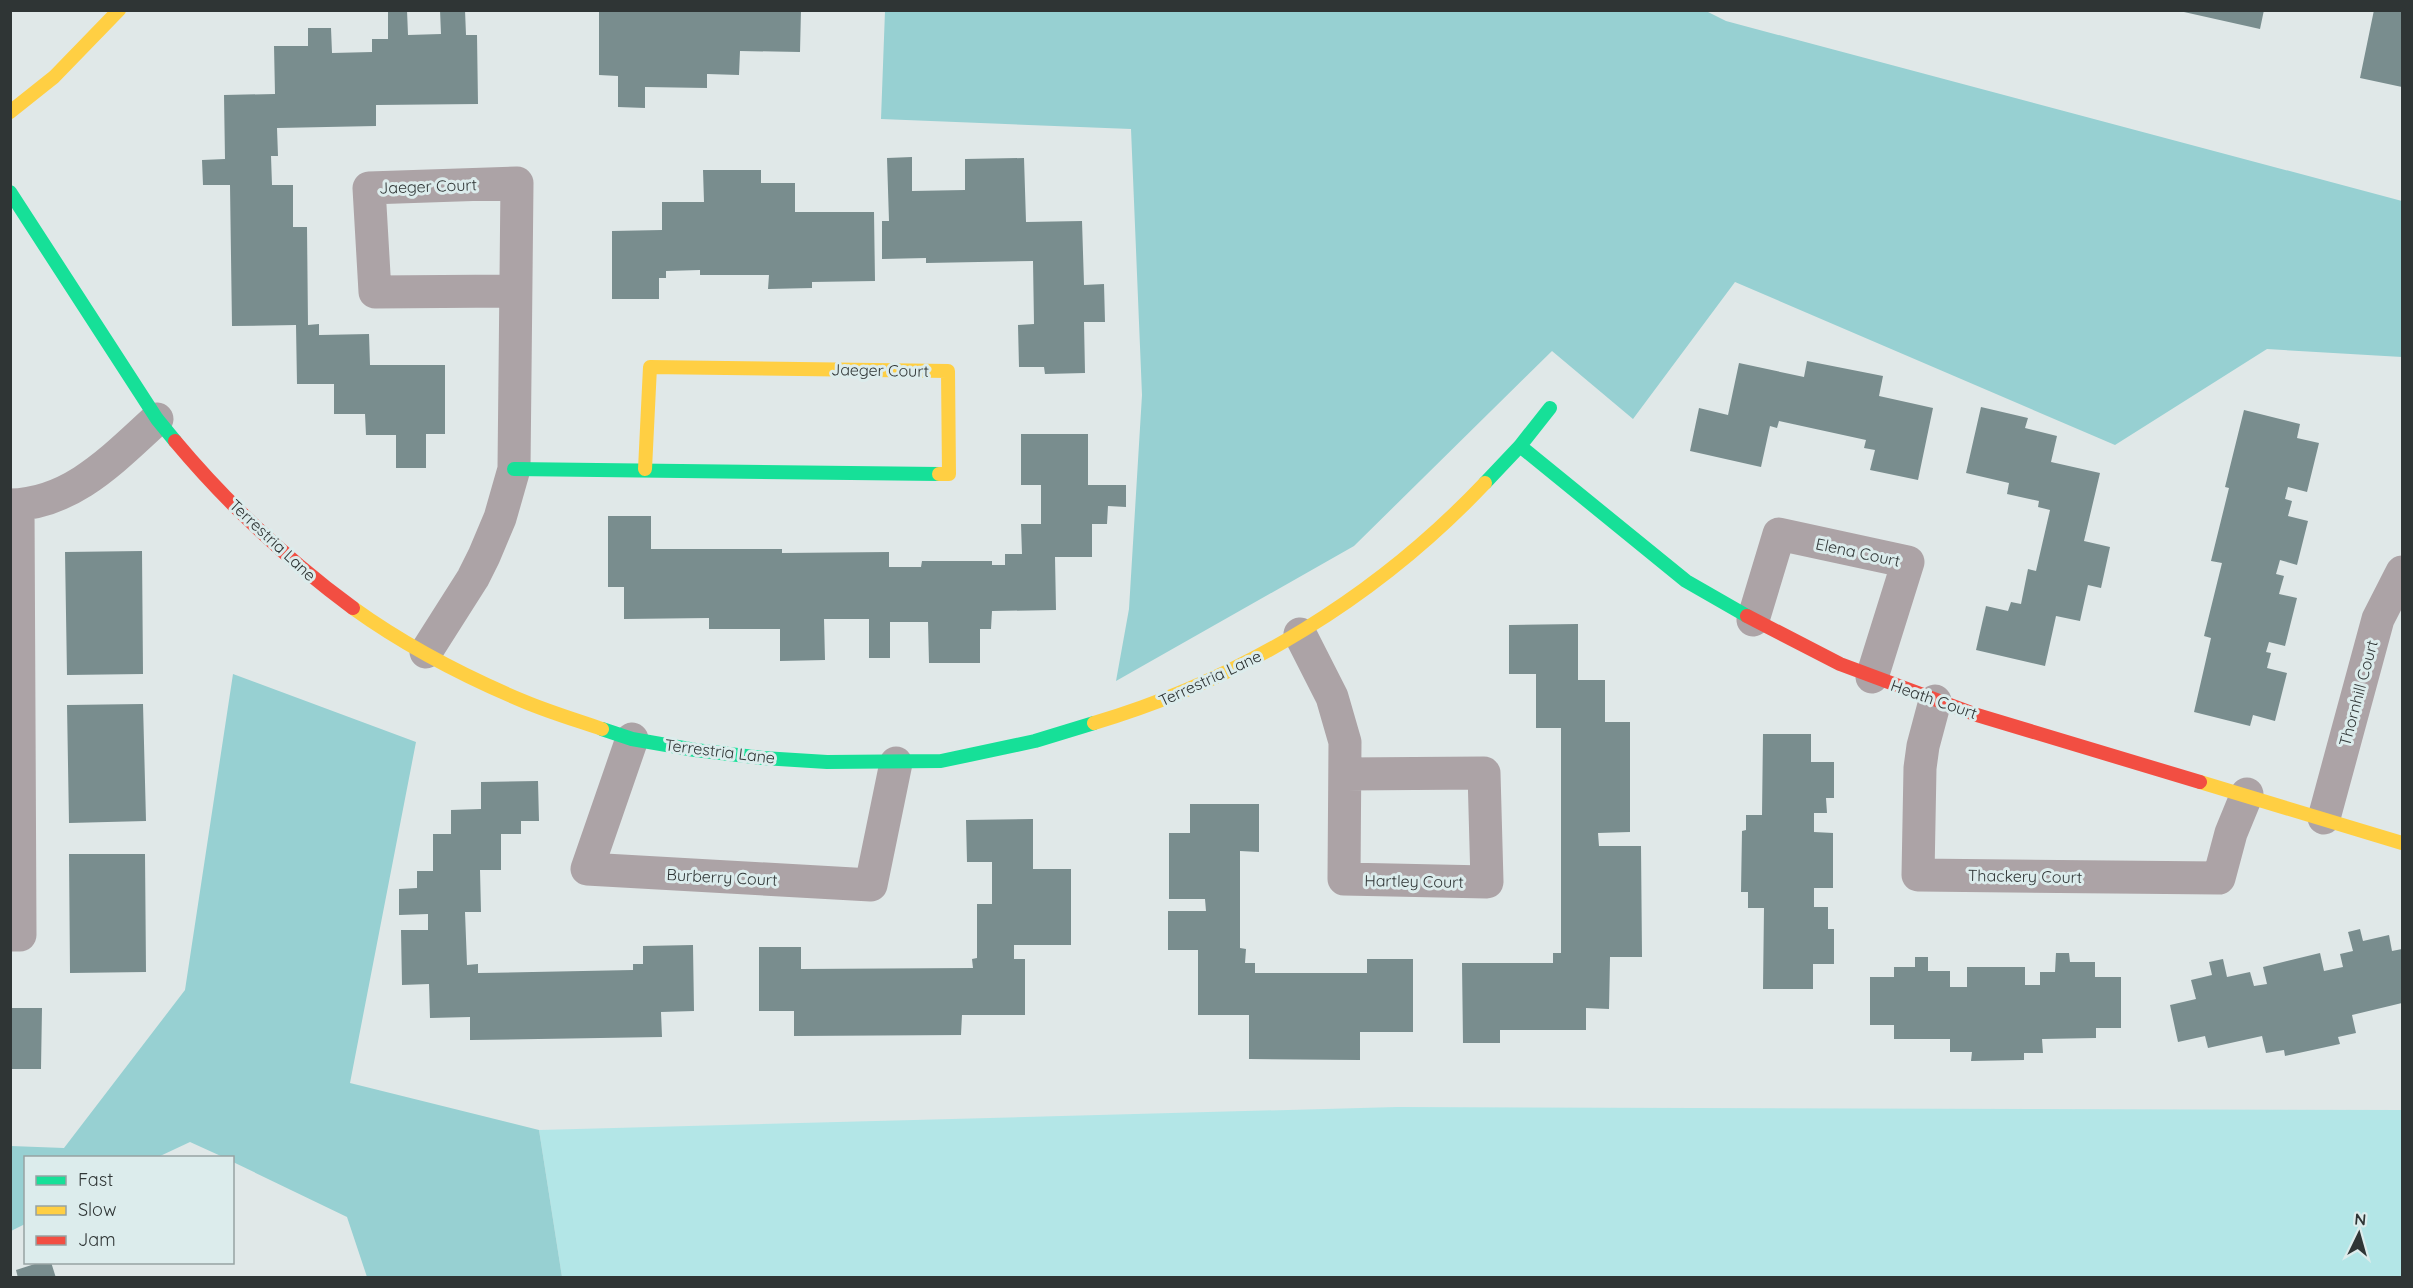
<svg xmlns="http://www.w3.org/2000/svg" width="2413" height="1288" font-family="Quicksand,sans-serif">
<style>
.green{fill:#b3e6e7}
.forest{fill:#97d0d2}
.building{fill:#798d8e}
.lines{fill:none;stroke-linecap:round;stroke-linejoin:round}
.street{stroke:#aca3a6;stroke-width:33}
.fast{stroke:#16e098;stroke-width:14}
.slow{stroke:#ffcf43;stroke-width:14}
.jam{stroke:#f24e42;stroke-width:14}
.labels{text-anchor:middle;dominant-baseline:central;stroke-width:6;stroke-linejoin:round;paint-order:stroke}
.street-label{font-size:16px;fill:#2f3535;stroke:#dcecec}
</style>
<rect width="100%" height="100%" fill="#e0e8e8"/>
<path class="green" d="M1397,1107l1005,3v167h-1840l-23,-147z"/>
<path class="forest" d="M885,11h821l20,10 676,180v156l-135,-8 -152,96 -380,-163 -102,137 -81,-68 -198,195 -238,135 13,-72 13,-214 -11,-266 -250,-10z
M233,674l183,68 -66,341 189,47 23,147h-195l-20,-60 -114,-55 -1,-4 -9,-1 -33,-15 -32,15 -132,1 -1,66 -14,7v-85l53,2 121,-158z"/>
<path class="building" d="M388,10h19l1,25 33,-1 -1,-24h25l1,25h11l1,69 -102,1v21l-99,2 1,28h-7l1,29h21v42h14l1,98 11,-1v11l50,-1 1,31h75v69h-19v34h-30v-33h-30l-1,-21h-31v-30h-37l-1,-59 -64,1 -2,-141h-27l-1,-25 23,-1 -1,-64 51,-1 -1,-48h34v-18h23l1,25 40,-1v-13h16z
M599,10h202l-1,42 -60,-1 -1,24 -32,-1v14l-62,-1v21l-27,-1v-31l-19,-1z
M2175,10h89l-4,19z
M2374,10h28v77l-42,-9z
M912,157v34l53,-1v-31l59,-1 2,64 56,-1 2,64 20,-1 1,38h-21l1,51 -40,1 -1,-7h-25l-1,-42 16,-1 -1,-63 -107,2v-5l-44,1v-38h7l-2,-63z
M703,170h58v13h34v29h79l1,69 -63,1v6l-44,1 1,-14h-69v-5l-34,1v7h-7v21h-47v-68l50,-1v-28h42z
M1807,361l76,15 -4,20 54,12 -15,72 -48,-10 5,-20 -11,-2 2,-8 -87,-19 -2,7 -7,-2 -9,41 -71,-16 9,-43 29,7 11,-52 65,14z
M1981,407l47,11 -3,10 32,8 -6,26 49,11 -16,68 26,6 -9,41 -13,-3 -8,36 -24,-5 -11,50 -69,-16 10,-44 22,5 3,-9 10,2 7,-35 8,2 14,-61 -12,-3 1,-6 -32,-7 2,-11 -43,-10z
M2244,410l56,14 -3,14 22,5 -12,49 -19,-5 -3,12 7,2 -4,15 20,5 -11,44 -17,-5 -4,14 8,2 -5,18 18,4 -12,48 -16,-4 -3,10 5,1 -4,15 20,5 -12,48 -22,-6 -3,11 -56,-14 17,-74 -7,-2 18,-73 -11,-2 18,-73 -4,-1z
M1021,434h67v51h38v22l-18,-1 -1,18h-15v33h-37l1,53 -64,1 -1,18h-11v34h-51l-1,-41h-38v36h-21v-39h-45l1,41 -45,1v-32h-71v-11l-85,1v-32h-16v-71h43v33h131v4l107,-1v15h32l1,-6h70v4h13v-11h17l-1,-30h20v-39h-20z
M142,551l1,123 -76,1 -2,-123z
M1578,624v56h27v42h25v110l-32,1 1,13h42l1,111h-32l-1,52 -23,-1v22h-86v13h-37l-1,-80h91v-10h8v-225h-25v-54h-27v-49z
M143,704l3,117 -77,2 -2,-118z
M1763,734h48v28h23v36h-8l1,15h-13v19l19,1v55h-19v19h14v22h6v35h-21v25h-50l1,-81h-16v-16h-7l1,-61 4,-1v-15h16z
M538,781l1,40h-18v13h-20v36h-21l1,42h-16l2,53 11,-1v9l155,-3v-6h10v-18l50,-1 1,66 -33,1 1,25 -192,3v-23l-40,1 -1,-34 -27,1 -1,-55h27v-16l-29,1v-26l18,-1v-17h16v-37h18v-24l30,-1v-27z
M1190,804h69v48l-19,-1v97l6,1 -1,14h10v10h112v-14h46v73h-53v28l-111,-1v-44h-51v-65h-30v-39h38l-1,-12h-36v-66h21z
M1033,819v50h38v76h-57v14h11v56h-63l-1,20 -167,1v-25h-35v-64h42v22l172,-1 -1,-9 5,-1v-54h15v-42h-25l-1,-42z
M69,854h76l1,118 -76,1z
M2360,929l3,12 26,-6 3,16 10,-2v54l-50,12 4,18 -18,4 2,7 -55,12 -1,-6 -18,3 -4,-17 -54,12 -3,-12 -27,6 -8,-37 26,-6 -5,-19 21,-5 -3,-13 14,-3 4,18 23,-5 4,14 13,-2 -4,-17 57,-14 4,18 19,-4 -3,-13 13,-3 -5,-19z
M2056,953h13l1,9h25v15h26v51h-25v10l-54,1 1,14h-19v7l-53,1 1,-9h-22v-13h-56v-14h-24v-48h24v-10h21v-10h13v14h22v16h17v-20h58v18h15v-13h15z
M10,1008h32l-1,61h-31z
M41,1262h10l5,16h-38l-2,-8z"/>
<g class="lines">
<path class="street" d="M10,505c62,-1 104,-47 147,-86
M1753,620l26,-86 129,28 -36,115
M1300,634l32,63 13,45 -1,137 143,3 -3,-109 -139,1
M426,652l47,-74 11,-22 16,-38 14,-49 3,-286 -148,5 6,104 140,-1
M1935,701l-12,45 -3,22 -2,107 301,3 12,-45 16,-39
M632,739l-45,130 284,16 25,-122
M2324,818l54,-199 24,-47
M10,935h10l-2,-430"/>
<path class="fast" d="M10,192l147,227 18,22
M1520,446l166,135 61,35
M514,469l425,5
M1485,483l35,-37 30,-38
M602,729l30,10 63,11 68,8 64,4 114,-1 94,-20 59,-18"/>
<path class="slow" d="M10,112l44,-35 65,-67
M645,469l5,-102 298,4 1,103h-10
M353,608c50,36 113,69 170,93 26,11 53,19 79,28
M1094,723c149,-44 284,-127 391,-240
M2200,782l202,61"/>
<path class="jam" d="M175,441c51,61 113,119 178,167
M1747,616l93,48 137,51 223,67"/>
</g>
<g class="labels">
<g class="street-label">
<text transform="translate(428 186) rotate(-2)">Jaeger Court</text>
<text transform="translate(880 370) rotate(1)">Jaeger Court</text>
<text transform="translate(273 540) rotate(43)">Terrestria Lane</text>
<text transform="translate(1858 552) rotate(12)">Elena Court</text>
<text transform="translate(1210 678) rotate(-25)">Terrestria Lane</text>
<text transform="translate(2358 693) rotate(-75)">Thornhill Court</text>
<text transform="translate(1934 699) rotate(19)">Heath Court</text>
<text transform="translate(720 751) rotate(7)">Terrestria Lane</text>
<text transform="translate(2025 876) rotate(1)">Thackery Court</text>
<text transform="translate(722 877) rotate(3)">Burberry Court</text>
<text transform="translate(1414 881) rotate(1)">Hartley Court</text>
</g>
</g>
<rect width="2413" height="1288" fill="none" stroke="#2f3535" stroke-width="24"/>
<rect x="24" y="1156" width="210" height="108" fill="#dcecec" stroke="#97a3a3" stroke-width="1.5"/>
<rect x="36" y="1176" width="30" height="9" fill="#16e098" stroke="#97a3a3" stroke-width="1.5"/>
<text x="78" y="1186" font-size="18" fill="#2f3535">Fast</text>
<rect x="36" y="1206" width="30" height="9" fill="#ffcf43" stroke="#97a3a3" stroke-width="1.5"/>
<text x="78" y="1216" font-size="18" fill="#2f3535">Slow</text>
<rect x="36" y="1236" width="30" height="9" fill="#f24e42" stroke="#97a3a3" stroke-width="1.5"/>
<text x="78" y="1246" font-size="18" fill="#2f3535">Jam</text>
<g transform="translate(2359 1234) rotate(5)" stroke="#dcecec" stroke-width="4.5" paint-order="stroke">
<path d="M0-4.5L10 22L0 15L-10 22Z" fill="#2f3535"/>
<text y="-9" font-size="16" font-weight="bold" text-anchor="middle" fill="#2f3535">N</text>
</g>
</svg>
